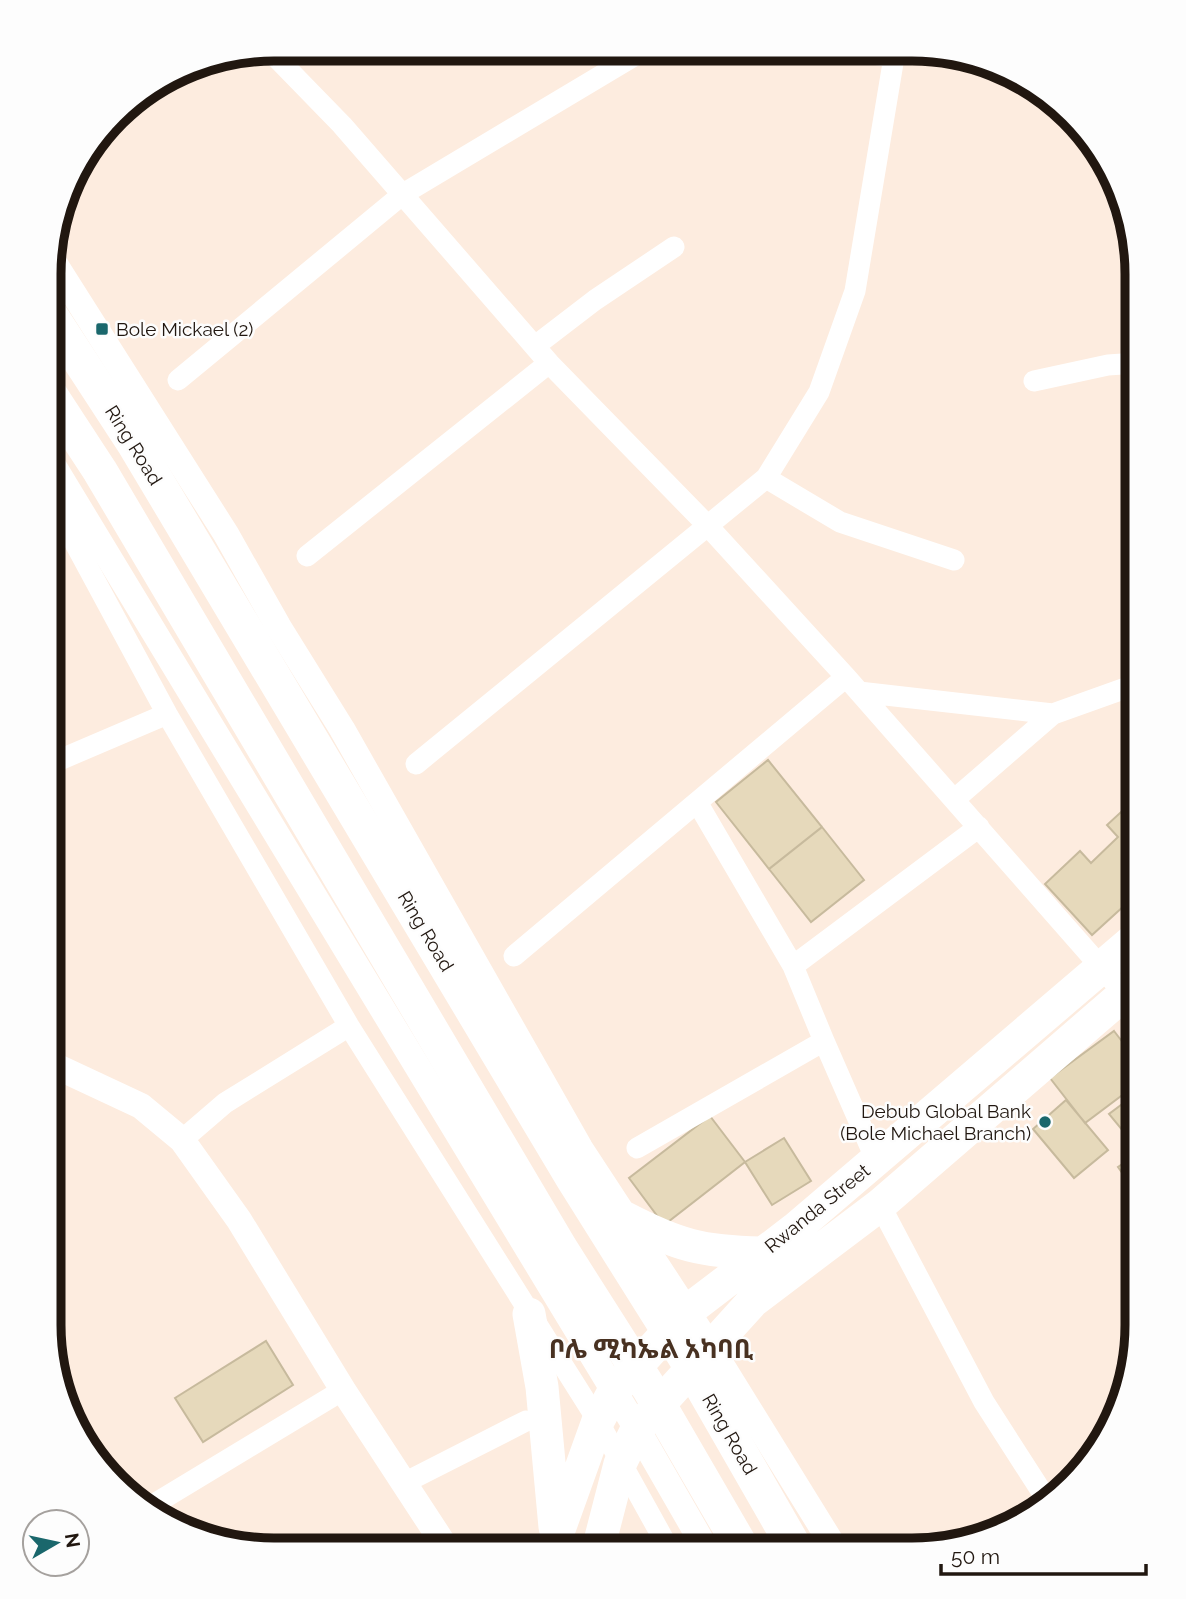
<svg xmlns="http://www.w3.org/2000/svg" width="1186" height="1599" font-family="Raleway,'Noto Sans Ethiopic',sans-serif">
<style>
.building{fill:#e6d9bb;stroke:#c7ba9d;stroke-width:2}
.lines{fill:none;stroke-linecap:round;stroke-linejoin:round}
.minor{stroke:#fff;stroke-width:21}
.tertiary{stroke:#fff;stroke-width:26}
.primary{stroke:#fff;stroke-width:33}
.trunk{stroke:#fff;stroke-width:35}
.poi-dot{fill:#1a676c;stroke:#fdfdfd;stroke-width:2.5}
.labels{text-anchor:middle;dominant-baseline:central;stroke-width:5;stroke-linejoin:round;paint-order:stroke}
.poi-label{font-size:19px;fill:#211710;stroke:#fdfdfd;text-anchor:start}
.street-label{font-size:19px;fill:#211710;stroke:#fdfdfd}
.district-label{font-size:26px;font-weight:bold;fill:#483121;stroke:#fdfdfd}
.rim{fill:none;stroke:#211710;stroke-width:9}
</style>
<rect width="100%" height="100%" fill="#fdecdf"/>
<path class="building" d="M768,760l54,67 -53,42 -53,-67z
M1133,801l4,3v90l-45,41 -47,-51 35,-33 11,12 27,-26 -11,-12z
M822,827l42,53 -53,42 -42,-53z
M1114,1031l23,30v23l-52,39 -35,-45z
M1137,1093v55l-28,-34z
M1066,1100l42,50 -34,28 -41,-49z
M710,1116l35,46 -81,63 -35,-47z
M784,1138l27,43 -39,24 -27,-43z
M1137,1154v40l-19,-27z
M266,1341l27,44 -90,57 -28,-44z"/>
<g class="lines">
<path class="minor" d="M269,50l73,75 207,238 158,162 139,152 291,331
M852,51l42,6
M1108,168l16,51
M535,346l60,-46 79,-53
M178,380l225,-186 241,-144
M1034,381l74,-16 29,-2
M1132,436l5,-5
M766,478l74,44 114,38
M51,499l116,215 182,312 249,395 71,128
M307,556l242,-193
M859,692l194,22
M50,764l117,-50
M416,764l350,-286 53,-86 36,-101 39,-234 4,-6
M955,799l98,-85 84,-30
M514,956l332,-279
M793,966l186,-139
M824,1041l52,119
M182,1140l43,-37 124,-77
M637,1148l187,-107 -31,-75 -96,-164
M880,1205l104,197 61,95
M404,1483l122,-62
M146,1509l197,-119"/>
<path class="tertiary" d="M51,258l175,276 52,92 64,103 238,419 131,200 125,202
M51,462l586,967 69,120
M49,1063l92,43 41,34 57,80 104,170 104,159"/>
<path class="primary" d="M625,1218c52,27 77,34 136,35
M529,1314l13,73 13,140
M552,1549l46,-128 16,-30 72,-79 109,-83 342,-292
M598,1549l22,-85 17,-35 116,-128 127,-96 257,-222"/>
<path class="trunk" d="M51,316l84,129 439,735 113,180 109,190
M51,396l49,75 460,777 89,140 94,162"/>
</g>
<g class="poi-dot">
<rect x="95" y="322" width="14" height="14" rx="3.5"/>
<circle cx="1045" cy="1122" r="7"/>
</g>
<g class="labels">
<g class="poi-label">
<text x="116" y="329">Bole Mickael (2)</text>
<text x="1031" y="1111" text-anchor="end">Debub Global Bank<tspan x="1031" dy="22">(Bole Michael Branch)</tspan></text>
</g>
<g class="street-label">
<text transform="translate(134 445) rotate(58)">Ring Road</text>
<text transform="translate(426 931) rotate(59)">Ring Road</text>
<text transform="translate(817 1208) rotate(-39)">Rwanda Street</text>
<text transform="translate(730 1434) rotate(60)">Ring Road</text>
</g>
<g class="district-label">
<text x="651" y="1349">ቦሌ ሚካኤል አካባቢ</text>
</g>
</g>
<path d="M0 0H1186V1599H0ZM274 61H912A213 213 0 0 1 1125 274V1325A213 213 0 0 1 912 1538H274A213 213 0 0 1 61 1325V274A213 213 0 0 1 274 61Z" fill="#fdfdfd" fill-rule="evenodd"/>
<path class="rim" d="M274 61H912A213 213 0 0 1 1125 274V1325A213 213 0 0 1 912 1538H274A213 213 0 0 1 61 1325V274A213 213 0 0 1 274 61Z"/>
<g transform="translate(56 1543) rotate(81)"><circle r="33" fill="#fdfdfd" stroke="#a5a19e" stroke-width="2"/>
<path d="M0-5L12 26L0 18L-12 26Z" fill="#1a676c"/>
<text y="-10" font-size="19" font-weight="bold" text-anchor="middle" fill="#211710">N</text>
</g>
<path d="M941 1564v10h205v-10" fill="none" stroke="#211710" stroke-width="3.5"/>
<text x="951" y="1564" font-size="21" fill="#211710" stroke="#fdfdfd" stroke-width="5" paint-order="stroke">50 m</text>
</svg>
